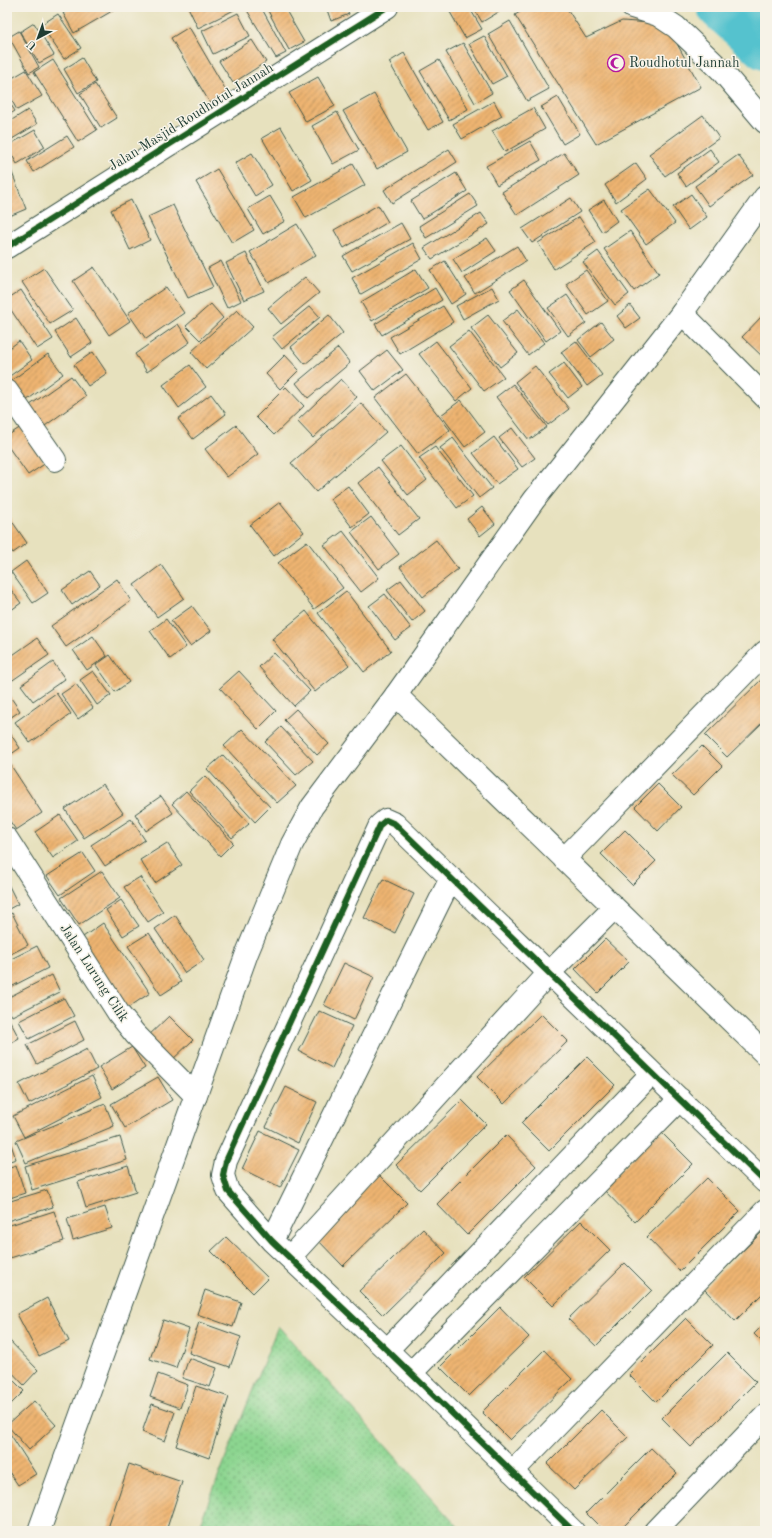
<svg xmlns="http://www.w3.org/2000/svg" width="772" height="1538" font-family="'Old Standard TT',serif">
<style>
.grass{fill:url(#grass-dots);stroke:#568962}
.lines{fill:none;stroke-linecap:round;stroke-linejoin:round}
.river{stroke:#55c2ce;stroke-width:46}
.building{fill:url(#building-hatch)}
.minor-casing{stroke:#3d5649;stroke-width:24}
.secondary-casing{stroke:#3d5649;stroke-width:24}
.minor{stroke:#fff;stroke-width:22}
.secondary{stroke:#fff;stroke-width:22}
.cycleway-casing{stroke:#f7f3e8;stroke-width:8}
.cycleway{stroke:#1b5e20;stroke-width:6}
.labels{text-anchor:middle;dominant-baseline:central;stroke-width:3;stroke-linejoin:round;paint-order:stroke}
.poi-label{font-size:14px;fill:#1f3d34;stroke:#f7f3e8;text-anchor:start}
.street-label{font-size:14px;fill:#1f3d34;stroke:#f7f3e8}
</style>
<defs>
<pattern id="grass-dots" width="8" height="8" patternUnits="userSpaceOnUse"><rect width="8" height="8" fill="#8cd590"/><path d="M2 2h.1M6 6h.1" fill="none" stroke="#72ae76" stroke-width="1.8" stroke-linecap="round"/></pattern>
<pattern id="building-hatch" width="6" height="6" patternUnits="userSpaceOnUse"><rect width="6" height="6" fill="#eeb471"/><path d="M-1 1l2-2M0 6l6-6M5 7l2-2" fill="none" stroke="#c0945e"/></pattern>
</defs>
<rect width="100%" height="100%" fill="#f7f3e8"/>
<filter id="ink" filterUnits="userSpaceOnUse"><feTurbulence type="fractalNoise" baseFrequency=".025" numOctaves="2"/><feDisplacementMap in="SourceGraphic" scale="8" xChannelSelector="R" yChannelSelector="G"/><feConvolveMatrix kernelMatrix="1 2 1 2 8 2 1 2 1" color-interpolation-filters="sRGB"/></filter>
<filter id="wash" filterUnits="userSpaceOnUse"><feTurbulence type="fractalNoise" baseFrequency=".012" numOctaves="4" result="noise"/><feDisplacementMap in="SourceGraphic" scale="16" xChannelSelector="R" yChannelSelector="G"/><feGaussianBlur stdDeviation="0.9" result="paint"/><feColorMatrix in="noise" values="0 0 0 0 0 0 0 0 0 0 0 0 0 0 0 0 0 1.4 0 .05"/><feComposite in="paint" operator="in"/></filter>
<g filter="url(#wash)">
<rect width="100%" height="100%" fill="#e7e1be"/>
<path class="grass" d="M278,1326l184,205h-265z"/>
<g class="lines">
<path class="river" d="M720,7l45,40"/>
</g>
<g id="blocks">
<path class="building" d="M74,7h45l-45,26 -11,-20z
M188,7h50v1l-40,20z
M245,7h16l25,46 -10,5z
M266,7h18l20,35 -15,8z
M326,7h20l3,7 -18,7z
M447,7h22l13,22 -17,9z
M473,7h27l2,3 -20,12z
M528,7h38l20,31 36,-17 44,3 35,63 -105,57 -81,-129z
M238,13l12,23 -37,18 -11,-23z
M58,14l23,34 -17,11 -23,-34z
M510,21l39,68 -22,12 -39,-67z
M34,23l20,32 -15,8 -19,-31z
M189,27l38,65 -17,11 -39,-65z
M19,31l20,36 -10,6 -20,-36z
M484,36l23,40 -15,8 -23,-40z
M252,40l14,22 -33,21 -14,-22z
M463,43l29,50 -17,10 -29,-51z
M404,53l39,69 -15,8 -39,-68z
M82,58l14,24 -18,11 -14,-24z
M53,60l44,70 -19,12 -44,-70z
M439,60l29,49 -19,11 -29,-49z
M26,70l16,26 -25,14 -10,-18v-11z
M318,77l17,29 -29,16 -17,-29z
M95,84l22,34 -16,10 -21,-34z
M374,94l33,58 -30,17 -34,-58z
M558,97l22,37 -17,10 -22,-37z
M7,99l8,12 -8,5z
M494,101l8,15 -40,23 -9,-15z
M533,108l12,21 -40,23 -13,-21z
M28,110l9,14 -30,18v-19z
M337,112l22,38 -26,14 -21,-38z
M703,115l16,23 -54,38 -16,-22z
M281,127l31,53 -19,11 -31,-53z
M35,130l10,17 -28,17 -10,-18z
M67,136l7,11 -40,25 -7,-11z
M530,141l11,19 -44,25 -11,-19z
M449,149l8,13 -65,41 -8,-13z
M710,149l9,13 -33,24 -9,-13z
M252,153l20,32 -17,11 -20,-33z
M564,153l15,22 -62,40 -15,-23z
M738,155l15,20 -44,31 -14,-20z
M636,163l11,16 -31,23 -11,-17z
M353,164l12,21 -59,33 -12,-21z
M217,169l37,61 -22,13 -36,-61z
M11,170l15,39 -19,8v-44z
M456,173l11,18 -45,28 -11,-18z
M650,189l25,34 -29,21 -25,-35z
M470,194l8,12 -52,32 -7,-12z
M691,194l16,23 -18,13 -16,-23z
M270,196l15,25 -22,13 -15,-25z
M571,198l9,14 -48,31 -10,-14z
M131,200l19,40 -20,10 -19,-40z
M604,200l13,21 -15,11 -14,-22z
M173,205l40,82 -25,11 -40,-81z
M378,205l10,17 -44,26 -10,-18z
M481,213l8,11 -57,35 -8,-11z
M579,217l17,25 -42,27 -16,-26z
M401,223l9,16 -58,32 -9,-15z
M297,224l19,31 -47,28 -19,-31z
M630,231l29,42 -25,18 -30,-42z
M487,238l9,13 -34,22 -9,-14z
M413,243l9,16 -61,35 -9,-16z
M517,246l9,15 -51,32 -10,-15z
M598,251l31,43 -14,11 -32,-43z
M246,253l18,38 -20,9 -18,-37z
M221,261l20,40 -14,7 -19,-40z
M445,261l21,33 -15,10 -21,-34z
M94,267l36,54 -21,14 -36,-54z
M44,268l29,42 -23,14 -28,-42z
M416,269l12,19 -56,33 -11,-19z
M586,270l22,31 -20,14 -22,-31z
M305,277l14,16 -38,31 -13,-16z
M524,280l36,51 -14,10 -36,-51z
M166,287l18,26 -38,26 -18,-26z
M492,287l7,12 -36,20 -7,-13z
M435,288l7,12 -60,35 -7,-11z
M21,290l32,49 -16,10 -30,-45v-5z
M567,295l19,28 -18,13 -20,-28z
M211,304l12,14 -23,22 -14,-14z
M630,305l10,13 -14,10 -9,-12z
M310,306l10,11 -38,32 -10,-12z
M443,306l10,16 -53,32 -10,-17z
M518,309l26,34 -16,12 -26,-34z
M237,310l16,17 -47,42 -15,-17z
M329,315l14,18 -38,31 -14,-17z
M488,315l30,38 -18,14 -29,-39z
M762,316l3,2v41l-23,-22z
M76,318l16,25 -21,14 -16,-25z
M601,322l13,17 -23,18 -13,-17z
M178,324l12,18 -43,30 -12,-18z
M469,331l35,46 -20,14 -35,-45z
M19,341l13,19 -25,18v-28z
M436,341l36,47 -16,13 -37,-47z
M576,341l26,34 -15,11 -26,-34z
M338,348l12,15 -42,35 -12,-15z
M387,350l16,20 -28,21 -15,-20z
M93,352l14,21 -19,13 -14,-21z
M48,354l15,20 -40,29 -15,-20z
M285,355l14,15 -19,19 -14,-15z
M564,363l18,24 -14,11 -19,-24z
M190,365l16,22 -27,21 -16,-23z
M535,366l34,43 -21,16 -33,-43z
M406,374l44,56 -32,24 -43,-56z
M71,376l15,20 -48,35 -15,-21z
M341,379l16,18 -44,41 -16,-17z
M513,384l34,43 -18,13 -33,-43z
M286,387l18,19 -30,29 -18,-18z
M211,394l15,20 -33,25 -15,-20z
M461,400l24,32 -20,15 -24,-32z
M361,403l25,29 -70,60 -25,-29z
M236,425l22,29 -31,23 -22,-28z
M21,427l25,36 -18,12 -21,-30v-9z
M512,428l23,30 -13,9 -23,-29z
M494,437l24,32 -21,15 -24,-31z
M453,438l39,50 -13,10 -39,-50z
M401,446l26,34 -19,15 -27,-34z
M435,447l38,49 -16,12 -38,-50z
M378,467l41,52 -21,16 -40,-52z
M348,486l21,28 -17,13 -22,-28z
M280,502l24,30 -30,24 -24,-31z
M482,507l13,17 -15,12 -13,-17z
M7,514l20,29 -14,10 -6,-8z
M371,517l28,37 -20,15 -28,-37z
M343,531l36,47 -18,14 -37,-47z
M436,540l22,29 -35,28 -23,-30z
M307,541l36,47 -29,21 -36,-46z
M26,561l22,32 -15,10 -22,-31z
M161,565l23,33 -27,19 -23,-32z
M90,571l10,14 -28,20 -10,-15z
M117,579l14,22 -65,46 -15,-21z
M401,580l24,31 -13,11 -25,-32z
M9,587l12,16 -14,10v-25z
M346,591l45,60 -27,21 -46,-59z
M385,594l26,34 -16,12 -26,-34z
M192,606l19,25 -21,15 -19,-25z
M306,611l43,54 -34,27 -43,-53z
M166,619l20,28 -16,12 -20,-28z
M93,636l14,20 -20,14 -14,-20z
M37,638l12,17 -42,29v-25z
M274,653l36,38 -16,15 -35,-39z
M110,655l19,27 -14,10 -19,-27z
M53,662l12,17 -32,22 -12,-16z
M93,671l18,24 -14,10 -17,-25z
M239,671l37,40 -18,18 -38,-41z
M765,676v44l-38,37 -22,-22z
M76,684l17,24 -15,11 -17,-25z
M7,692l13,19 -13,9z
M56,693l15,21 -41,29 -15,-21z
M296,709l33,35 -12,11 -33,-35z
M281,727l32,34 -17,14 -31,-33z
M7,729l13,19 -13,9z
M242,729l54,57 -19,17 -53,-57z
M702,746l20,20 -29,29 -21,-20z
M223,755l47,52 -15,15 -48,-53z
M10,764l32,49 -26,17 -9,-13v-51z
M205,776l44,48 -17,14 -43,-47z
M103,784l20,29 -39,25 -19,-29z
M658,784l23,23 -23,24 -23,-24z
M186,791l47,52 -13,13 -48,-52z
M161,796l12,17 -27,18 -11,-17z
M60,815l18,26 -25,17 -18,-26z
M131,819l14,21 -40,26 -14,-21z
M625,830l31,31 -24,24 -31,-31z
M167,843l15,22 -27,18 -15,-23z
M83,853l12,18 -35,24 -13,-19z
M102,871l18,27 -41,27 -18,-27z
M140,877l23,35 -15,10 -24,-35z
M383,879l31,15 -19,39 -31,-15z
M7,882l11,22 -11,6z
M121,900l18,26 -16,10 -17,-26z
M12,913l16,32 -21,11v-40z
M175,915l29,45 -19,13 -30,-44z
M103,923l47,70 -24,16 -46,-70z
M149,933l32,49 -20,13 -33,-49z
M605,939l24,23 -31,31 -23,-24z
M37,946l11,22 -41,21v-28z
M344,963l30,14 -20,43 -30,-15z
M52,975l8,17 -48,24 -5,-10v-8z
M64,998l10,18 -45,23 -10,-18z
M319,1011l33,15 -20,42 -33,-17z
M541,1014l27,27 -64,63 -27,-27z
M169,1016l24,24 -24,23 -24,-24z
M10,1021l9,17 -12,7v-22z
M75,1021l9,19 -47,24 -10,-19z
M132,1047l13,21 -33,21 -13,-22z
M87,1049l10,20 -68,35 -10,-20z
M587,1057l28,28 -66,66 -28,-28z
M92,1076l10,21 -78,40 -11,-21z
M158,1077l14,23 -47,28 -14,-24z
M286,1087l31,15 -19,41 -32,-16z
M462,1100l24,24 -66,66 -24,-25z
M105,1104l9,22 -88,37 -10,-22z
M260,1131l39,19 -19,38 -38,-19z
M660,1131l33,33 -58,58 -33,-34z
M7,1133l9,26 -9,3z
M506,1135l30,31 -69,69 -30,-31z
M120,1137l7,23 -95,30 -7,-24z
M16,1165l9,28 -18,6v-31z
M128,1166l8,26 -50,16 -8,-26z
M378,1174l29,29 -64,63 -28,-29z
M707,1178l33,33 -60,60 -33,-34z
M47,1190l6,17 -46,14v-19z
M105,1207l7,21 -39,12 -6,-21z
M54,1211l10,30 -57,18v-33z
M581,1221l29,29 -57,56 -29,-29z
M423,1229l23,24 -63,62 -24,-24z
M763,1231l2,2v58l-30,30 -31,-32z
M226,1237l42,41 -15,15 -42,-42z
M625,1263l27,27 -56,56 -28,-27z
M205,1290l36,12 -8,25 -36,-13z
M47,1298l22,43 -30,15 -22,-42z
M500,1307l29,30 -60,59 -29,-29z
M686,1318l27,27 -57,57 -27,-27z
M163,1320l26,9 -13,39 -26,-9z
M199,1322l42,15 -11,30 -41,-14z
M765,1323v22l-11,-11z
M7,1338l31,32 -14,15 -17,-18z
M544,1350l28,29 -62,61 -28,-28z
M727,1353l29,29 -65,65 -29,-29z
M189,1358l28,10 -7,19 -28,-9z
M7,1374l17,17 -13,13 -4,-3z
M158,1374l30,11 -8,23 -30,-11z
M196,1386l33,11 -20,61 -33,-12z
M34,1401l22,24 -27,25 -22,-25z
M152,1404l23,8 -10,29 -23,-9z
M601,1410l27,27 -54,53 -27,-26z
M7,1429l29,45 -18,11 -11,-16z
M651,1448l26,25 -58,58h-15l-18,-18z
M129,1464l53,18 -16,49h-59z"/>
</g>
</g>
<g filter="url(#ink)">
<use href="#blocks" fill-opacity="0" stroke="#3d5649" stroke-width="1"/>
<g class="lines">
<g class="minor-casing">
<path id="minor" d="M632,7l26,8 18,12 44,42 45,53
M7,247l380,-240
M682,313l83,84
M7,391l48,69
M396,695l369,359
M7,839l112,175 16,20 61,62
M564,859l201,-207
M272,1241l179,-363
M290,1257l259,-284 65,-65
M387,1350l265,-277
M411,1373l269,-274
M512,1472l253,-261
M573,1531l-186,-181 -115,-109 -44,-50 -5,-16 3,-14 154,-336 6,-5 9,4 370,358
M655,1531l110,-115"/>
</g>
<g class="secondary-casing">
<path id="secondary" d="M39,1531l208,-578 45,-109 20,-37 84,-112 138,-195 148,-187 83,-116"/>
</g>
<use href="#minor" class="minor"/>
<use href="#secondary" class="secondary"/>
<g class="cycleway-casing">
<path id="cycleway" d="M7,247l380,-240
M573,1531l-186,-181 -115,-109 -44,-50 -5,-16 3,-14 154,-336 6,-5 9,4 370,358"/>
</g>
<use href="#cycleway" class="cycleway"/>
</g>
</g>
<defs>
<g id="mosque-ring" transform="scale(0.9)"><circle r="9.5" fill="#f7f3e8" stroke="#b5179e" stroke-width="1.5"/><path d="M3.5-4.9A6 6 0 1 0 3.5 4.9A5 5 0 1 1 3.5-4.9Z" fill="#b5179e"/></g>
</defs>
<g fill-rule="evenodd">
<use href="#mosque-ring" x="616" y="63"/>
</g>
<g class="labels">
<g class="poi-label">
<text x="629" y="63">Roudhotul Jannah</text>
</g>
<g class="street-label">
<text transform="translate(191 117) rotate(-32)">Jalan Masjid Roudhotul Jannah</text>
<text transform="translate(94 973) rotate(57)">Jalan Lurung Cilik</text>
</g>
</g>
<rect width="772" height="1538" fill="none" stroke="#f7f3e8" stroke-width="24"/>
<g transform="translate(38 38) rotate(221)" stroke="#f7f3e8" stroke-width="3" paint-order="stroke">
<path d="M0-3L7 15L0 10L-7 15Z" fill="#1f3d34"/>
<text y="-6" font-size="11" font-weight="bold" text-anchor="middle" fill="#1f3d34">U</text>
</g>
</svg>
